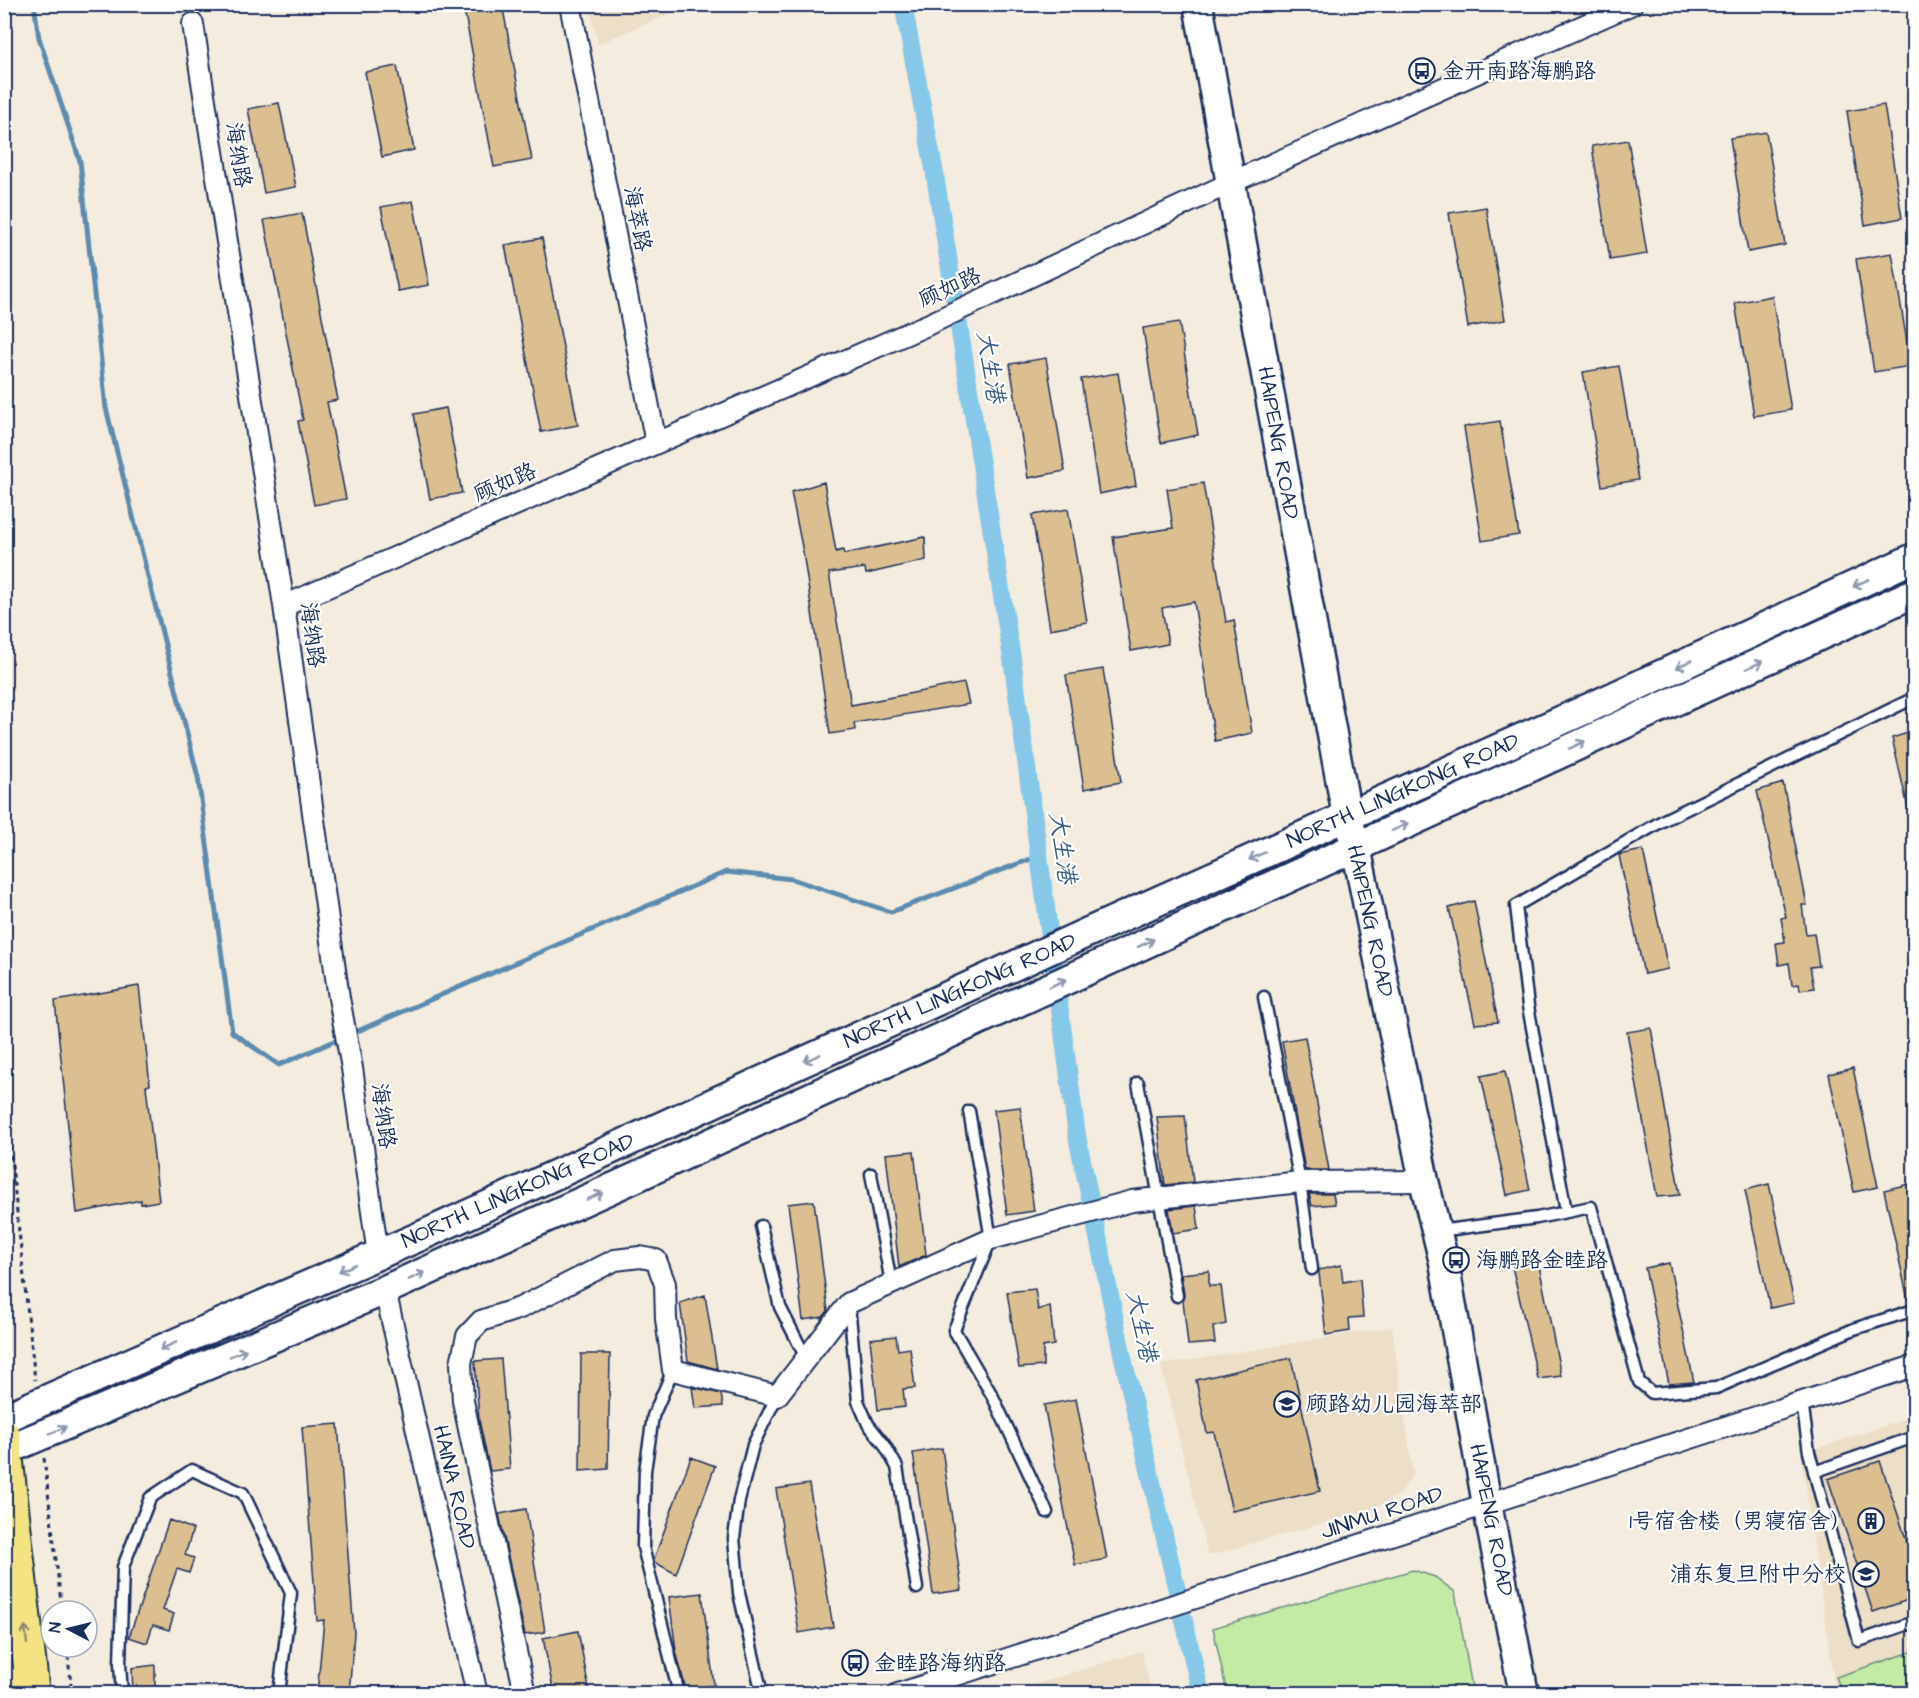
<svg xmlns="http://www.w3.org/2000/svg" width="1919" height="1698" font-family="'Architects Daughter','LXGW WenKai TC',sans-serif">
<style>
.built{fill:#ecdec7}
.green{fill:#c3eba5;stroke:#6f8d82;stroke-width:1.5}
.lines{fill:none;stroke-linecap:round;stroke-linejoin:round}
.stream{stroke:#5b8bb0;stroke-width:5}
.canal{stroke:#86c8e7;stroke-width:18}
.building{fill:#dbbf90;stroke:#1b2f5e;stroke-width:1.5}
.lane-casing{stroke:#1b2f5e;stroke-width:15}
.street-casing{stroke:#1b2f5e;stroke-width:24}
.secondary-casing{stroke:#1b2f5e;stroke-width:33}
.primary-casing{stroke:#1b2f5e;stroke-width:36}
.path{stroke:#1b2f5e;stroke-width:3;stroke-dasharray:4.5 4.5;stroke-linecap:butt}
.lane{stroke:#fff;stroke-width:10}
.street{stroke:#fff;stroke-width:20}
.secondary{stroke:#fff;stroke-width:28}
.primary{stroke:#f4e382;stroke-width:32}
.oneway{stroke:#8d97ae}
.oneway2{stroke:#888970}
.labels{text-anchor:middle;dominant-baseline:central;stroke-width:4.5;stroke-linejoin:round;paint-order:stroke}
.poi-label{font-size:22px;fill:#1b2f5e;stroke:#fff;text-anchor:start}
.street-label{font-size:22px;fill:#1b2f5e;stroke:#fff}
.water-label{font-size:24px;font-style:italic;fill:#3b5d87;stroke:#fff}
</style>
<rect width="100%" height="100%" fill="#f4ecde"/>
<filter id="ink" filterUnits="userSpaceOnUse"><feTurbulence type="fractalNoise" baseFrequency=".0167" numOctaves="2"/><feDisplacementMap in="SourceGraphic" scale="12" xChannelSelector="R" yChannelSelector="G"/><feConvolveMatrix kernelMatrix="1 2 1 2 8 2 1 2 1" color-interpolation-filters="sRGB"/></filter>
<g filter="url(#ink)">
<path class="built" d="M589,5v-1l100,1 -91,39z
M1392,1327l21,147 -13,20 -28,15 -164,47 -47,-191z
M1914,1416v277h-78l-35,-239z
M1142,1651l9,42h-143z"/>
<path class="green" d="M1413,1570l22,7 20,15 18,101h-246l-14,-65z
M1914,1651v42h-72l-6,-16z"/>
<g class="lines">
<path class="stream" d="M34,4l5,34 41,123 26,247 92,369 34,255 47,33 447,-193 66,7 99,33 148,-56"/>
<path class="canal" d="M903,4l31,165 79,496 64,471 46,222 78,336"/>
</g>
<path class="building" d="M463,4h39l30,156 -38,7z
M397,66l17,84 -32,7 -17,-85z
M279,103l17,84 -32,6 -16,-84z
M1884,105l18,113 -37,7 -18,-114z
M1766,132l19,113 -37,7 -18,-114z
M1628,140l19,114 -37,6 -18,-114z
M413,201l16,84 -31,6 -17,-84z
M1486,207l19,113 -37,7 -19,-114z
M302,213l36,187 -11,2 19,97 -32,6 -16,-84 5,-1 -39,-200z
M542,238l36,187 -37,7 -36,-187z
M1892,253l19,113 -37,6 -18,-113z
M1772,296l19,114 -37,6 -19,-113z
M1179,322l19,113 -37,8 -18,-115z
M1046,358l19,113 -37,7 -18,-114z
M1619,366l19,114 -36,6 -19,-114z
M1118,373l18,113 -37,8 -18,-115z
M446,408l16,85 -32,6 -16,-85z
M1500,421l19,114 -37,6 -18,-114z
M824,482l12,70 7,-2 1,4 81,-17 1,23 -60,14 -1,-6 -36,5 22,132 113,-22 5,21 -115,19 1,7 -25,4 -27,-182 -12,-60z
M1203,483l23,139 8,-2 18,113 -37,8 -21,-139 -32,6 6,36 -37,7 -18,-114 60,-9 -6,-39z
M1068,509l19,113 -37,7 -18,-114z
M1103,669l18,113 -37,7 -18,-114z
M1914,731v81h-5l-17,-74z
M1783,783l24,122h-5l4,29 8,-1 5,33 -9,1 4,21 -14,2 -1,-6 -7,1 -3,-22 -10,2 -3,-22 9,-1 -4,-24 5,-1 -29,-126z
M1643,850l25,119 -24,5 -25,-119z
M1474,901l24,121 -23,2 -26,-116z
M139,986l11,99 -4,1 13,115 -18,3v-4l-64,13 -22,-212z
M1651,1028l29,167 -23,2 -30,-165z
M1305,1037l24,133h-24l-23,-129z
M1853,1068l25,119 -24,5 -25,-118z
M1505,1071l25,119 -23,5 -26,-119z
M1020,1107l14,104 -27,4 -13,-105z
M1185,1116l8,66 -28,3 -8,-68z
M914,1151l12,104 -27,12 -13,-113z
M1769,1184l25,119 -24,5 -25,-118z
M1909,1184l5,26v90h-6l-24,-110z
M1309,1194h24l2,10 -23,2z
M814,1201l14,110 -5,6 -20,3 -15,-116z
M1196,1206l3,23 -26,4 -4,-24z
M1537,1255l24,121 -23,3 -27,-117z
M1669,1263l25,119h-1l-24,2 -24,-116z
M1341,1265l2,17 17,-3 3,38 -14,1 1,13 -24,4 -7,-62v-3z
M1209,1271v15h12l5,38 -13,3 2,16 -27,2 -5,-45 1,-5 -3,-21z
M1035,1289l3,21 12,-4 4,39 -11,2v19l-24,2 -12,-76z
M705,1295l12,74 -29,-8 -8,-58z
M896,1336l2,14 12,-2 5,40 -12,1 2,18 -27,3 -8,-71z
M581,1354h29l-2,115 -28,2z
M1291,1358l29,133 -88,20 -18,-79 -7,1 -11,-53z
M501,1359l9,110 -20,2 -11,-51 -4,-59z
M692,1387l29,7 2,12 -28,2z
M1076,1399l31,160 -32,6 -31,-160z
M338,1424l16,209 -5,61h-32l7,-74 -7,1 -15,-194z
M942,1448l20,142 -29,4 -20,-141z
M691,1457l24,9 -39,108 -22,-12v-3z
M1880,1461l34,102v35l-41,14 -45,-133z
M809,1484l24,143 -34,6 -23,-144z
M526,1509l19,123 -20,3 -26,-121z
M169,1520l24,9 -8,26 9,3 -5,15 -12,-4 -14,41 11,4 -5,16 -16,-5 -6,18 -18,-6z
M702,1593l12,92 -28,5 -10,-39 -7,-54z
M578,1631l12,63h-36l-11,-56z
M155,1665v29h-22l-1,-26z"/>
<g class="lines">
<g class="lane-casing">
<path id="lane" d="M1264,997l36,185 12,87
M1138,1083l39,213
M969,1111l22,128 -37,91 39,67 54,115
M871,1174l20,109
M1566,1211l-38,-205 -12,-100 148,-86 250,-122
M761,1226l19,81 26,51
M1439,1231l98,-13 54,-11 48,175 13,11 64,-5 138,-59 60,-19
M849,1305l9,96 10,23 16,20 13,23 20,121
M673,1370l-20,46 -8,55 -2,76 36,147
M1802,1402l7,50 50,189 55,-19
M1814,1472l100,-35
M122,1694l-2,-30 3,-97 27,-69 42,-28 51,23 48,100 -12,101
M762,1694l-23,-101 -5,-55 5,-38 14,-55 24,-49"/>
</g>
<g class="street-casing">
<path id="street" d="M570,4l86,439
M193,24l91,582 55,392 13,70 26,187
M284,606l643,-281 303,-142 402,-179
M385,1290l92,404
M525,1694l-62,-293 -2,-38 6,-27 14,-15 39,-13 95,-48 25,-3 16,3 9,24 1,35 7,51 104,26 72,-93 142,-64 141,-38 168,-19 124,-1
M898,1694l1016,-328"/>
</g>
<g class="secondary-casing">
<path id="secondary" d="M1198,4l149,812 9,31 68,334 20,81 43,242 37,190
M4,1418l419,-183 661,-301 505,-226 325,-150
M4,1451l381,-161 234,-105 1025,-470 270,-122"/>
</g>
<g class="primary-casing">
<path id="primary" d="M4,1436l29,258
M4,1682l2,12"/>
</g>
<path class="path" d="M4,1120l5,18 26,242
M44,1458l18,153
M67,1647l5,47"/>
<use href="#lane" class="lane"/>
<use href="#street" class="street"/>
<use href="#secondary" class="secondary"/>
<use href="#primary" class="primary"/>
</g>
<defs><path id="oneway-shaft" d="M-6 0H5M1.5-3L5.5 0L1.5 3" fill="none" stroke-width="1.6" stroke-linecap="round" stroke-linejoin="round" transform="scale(1.5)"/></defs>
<g class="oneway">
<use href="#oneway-shaft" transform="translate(1861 583) rotate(155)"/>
<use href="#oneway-shaft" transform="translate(1684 664) rotate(155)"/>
<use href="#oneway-shaft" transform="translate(1755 665) rotate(-24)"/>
<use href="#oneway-shaft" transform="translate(1577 745) rotate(-25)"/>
<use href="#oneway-shaft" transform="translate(1400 827) rotate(-25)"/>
<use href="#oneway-shaft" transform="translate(1257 856) rotate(156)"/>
<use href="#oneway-shaft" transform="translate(1146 943) rotate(-25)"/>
<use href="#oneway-shaft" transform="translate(1058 983) rotate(-25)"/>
<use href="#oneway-shaft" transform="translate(812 1058) rotate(156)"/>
<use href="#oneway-shaft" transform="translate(595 1196) rotate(-24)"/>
<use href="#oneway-shaft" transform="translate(347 1268) rotate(156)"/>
<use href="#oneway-shaft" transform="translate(417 1276) rotate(-24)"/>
<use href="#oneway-shaft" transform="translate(168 1346) rotate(156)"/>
<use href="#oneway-shaft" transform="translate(238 1353) rotate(-23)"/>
<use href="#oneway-shaft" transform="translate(58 1430) rotate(-23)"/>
</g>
<use class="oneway2" href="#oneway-shaft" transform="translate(26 1635) rotate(-96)"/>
</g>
<defs>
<g id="bus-ring" transform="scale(1.35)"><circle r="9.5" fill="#fff" stroke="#1b2f5e" stroke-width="1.5"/><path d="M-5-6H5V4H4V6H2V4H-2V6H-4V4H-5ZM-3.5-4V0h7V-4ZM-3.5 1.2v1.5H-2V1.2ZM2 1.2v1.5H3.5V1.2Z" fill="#1b2f5e"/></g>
<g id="school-ring" transform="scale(1.35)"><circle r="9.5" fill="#fff" stroke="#1b2f5e" stroke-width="1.5"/><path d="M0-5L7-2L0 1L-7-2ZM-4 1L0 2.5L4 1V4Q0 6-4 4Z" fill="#1b2f5e"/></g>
<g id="building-ring" transform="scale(1.35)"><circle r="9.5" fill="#fff" stroke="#1b2f5e" stroke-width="1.5"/><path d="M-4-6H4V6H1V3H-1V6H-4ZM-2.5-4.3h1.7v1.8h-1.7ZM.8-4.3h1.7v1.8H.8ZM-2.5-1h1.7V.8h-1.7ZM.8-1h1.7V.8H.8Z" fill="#1b2f5e"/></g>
</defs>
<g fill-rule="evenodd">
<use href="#bus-ring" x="1422" y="71"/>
<use href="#bus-ring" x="1456" y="1260"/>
<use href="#school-ring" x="1287" y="1404"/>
<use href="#building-ring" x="1871" y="1521"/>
<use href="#school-ring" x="1866" y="1574"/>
<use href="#bus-ring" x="855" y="1663"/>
</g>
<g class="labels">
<g class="poi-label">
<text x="1442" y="71">金开南路海鹏路</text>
<text x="1476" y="1260">海鹏路金睦路</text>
<text x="1306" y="1404">顾路幼儿园海萃部</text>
<text x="1852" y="1521" text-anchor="end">1号宿舍楼（男寝宿舍）</text>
<text x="1846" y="1574" text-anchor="end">浦东复旦附中分校</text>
<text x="874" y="1663">金睦路海纳路</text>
</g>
<g class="street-label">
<text transform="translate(238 155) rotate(81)">海纳路</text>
<text transform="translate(637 219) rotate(79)">海萃路</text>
<text transform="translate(950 288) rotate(-25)">顾如路</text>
<text transform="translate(1278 443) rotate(80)">HAIPENG ROAD</text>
<text transform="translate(505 483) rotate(-24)">顾如路</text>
<text transform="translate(312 635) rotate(82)">海纳路</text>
<text transform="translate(1403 791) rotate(-24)">NORTH LINGKONG ROAD</text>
<text transform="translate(1370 921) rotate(78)">HAIPENG ROAD</text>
<text transform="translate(960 991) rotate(-24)">NORTH LINGKONG ROAD</text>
<text transform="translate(383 1116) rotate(82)">海纳路</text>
<text transform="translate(518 1191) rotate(-24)">NORTH LINGKONG ROAD</text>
<text transform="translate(454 1487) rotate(77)">HAINA ROAD</text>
<text transform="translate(1382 1513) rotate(-18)">JINMU ROAD</text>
<text transform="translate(1491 1520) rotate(79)">HAIPENG ROAD</text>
</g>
<g class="water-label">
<text transform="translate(990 367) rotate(81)">大生港</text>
<text transform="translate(1062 848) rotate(82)">大生港</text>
<text transform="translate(1141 1326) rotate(78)">大生港</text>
</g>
</g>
<rect width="1919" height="1698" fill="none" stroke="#fff" stroke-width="24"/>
<rect x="12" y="12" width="1895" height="1674" fill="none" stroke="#1b2f5e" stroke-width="2" filter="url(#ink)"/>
<g transform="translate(69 1629) rotate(277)"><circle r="28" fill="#ffffff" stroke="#a4acbf" stroke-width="1.5"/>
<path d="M0-4.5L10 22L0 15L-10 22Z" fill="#1b2f5e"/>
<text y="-9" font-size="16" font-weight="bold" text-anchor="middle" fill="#1b2f5e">N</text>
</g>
</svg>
